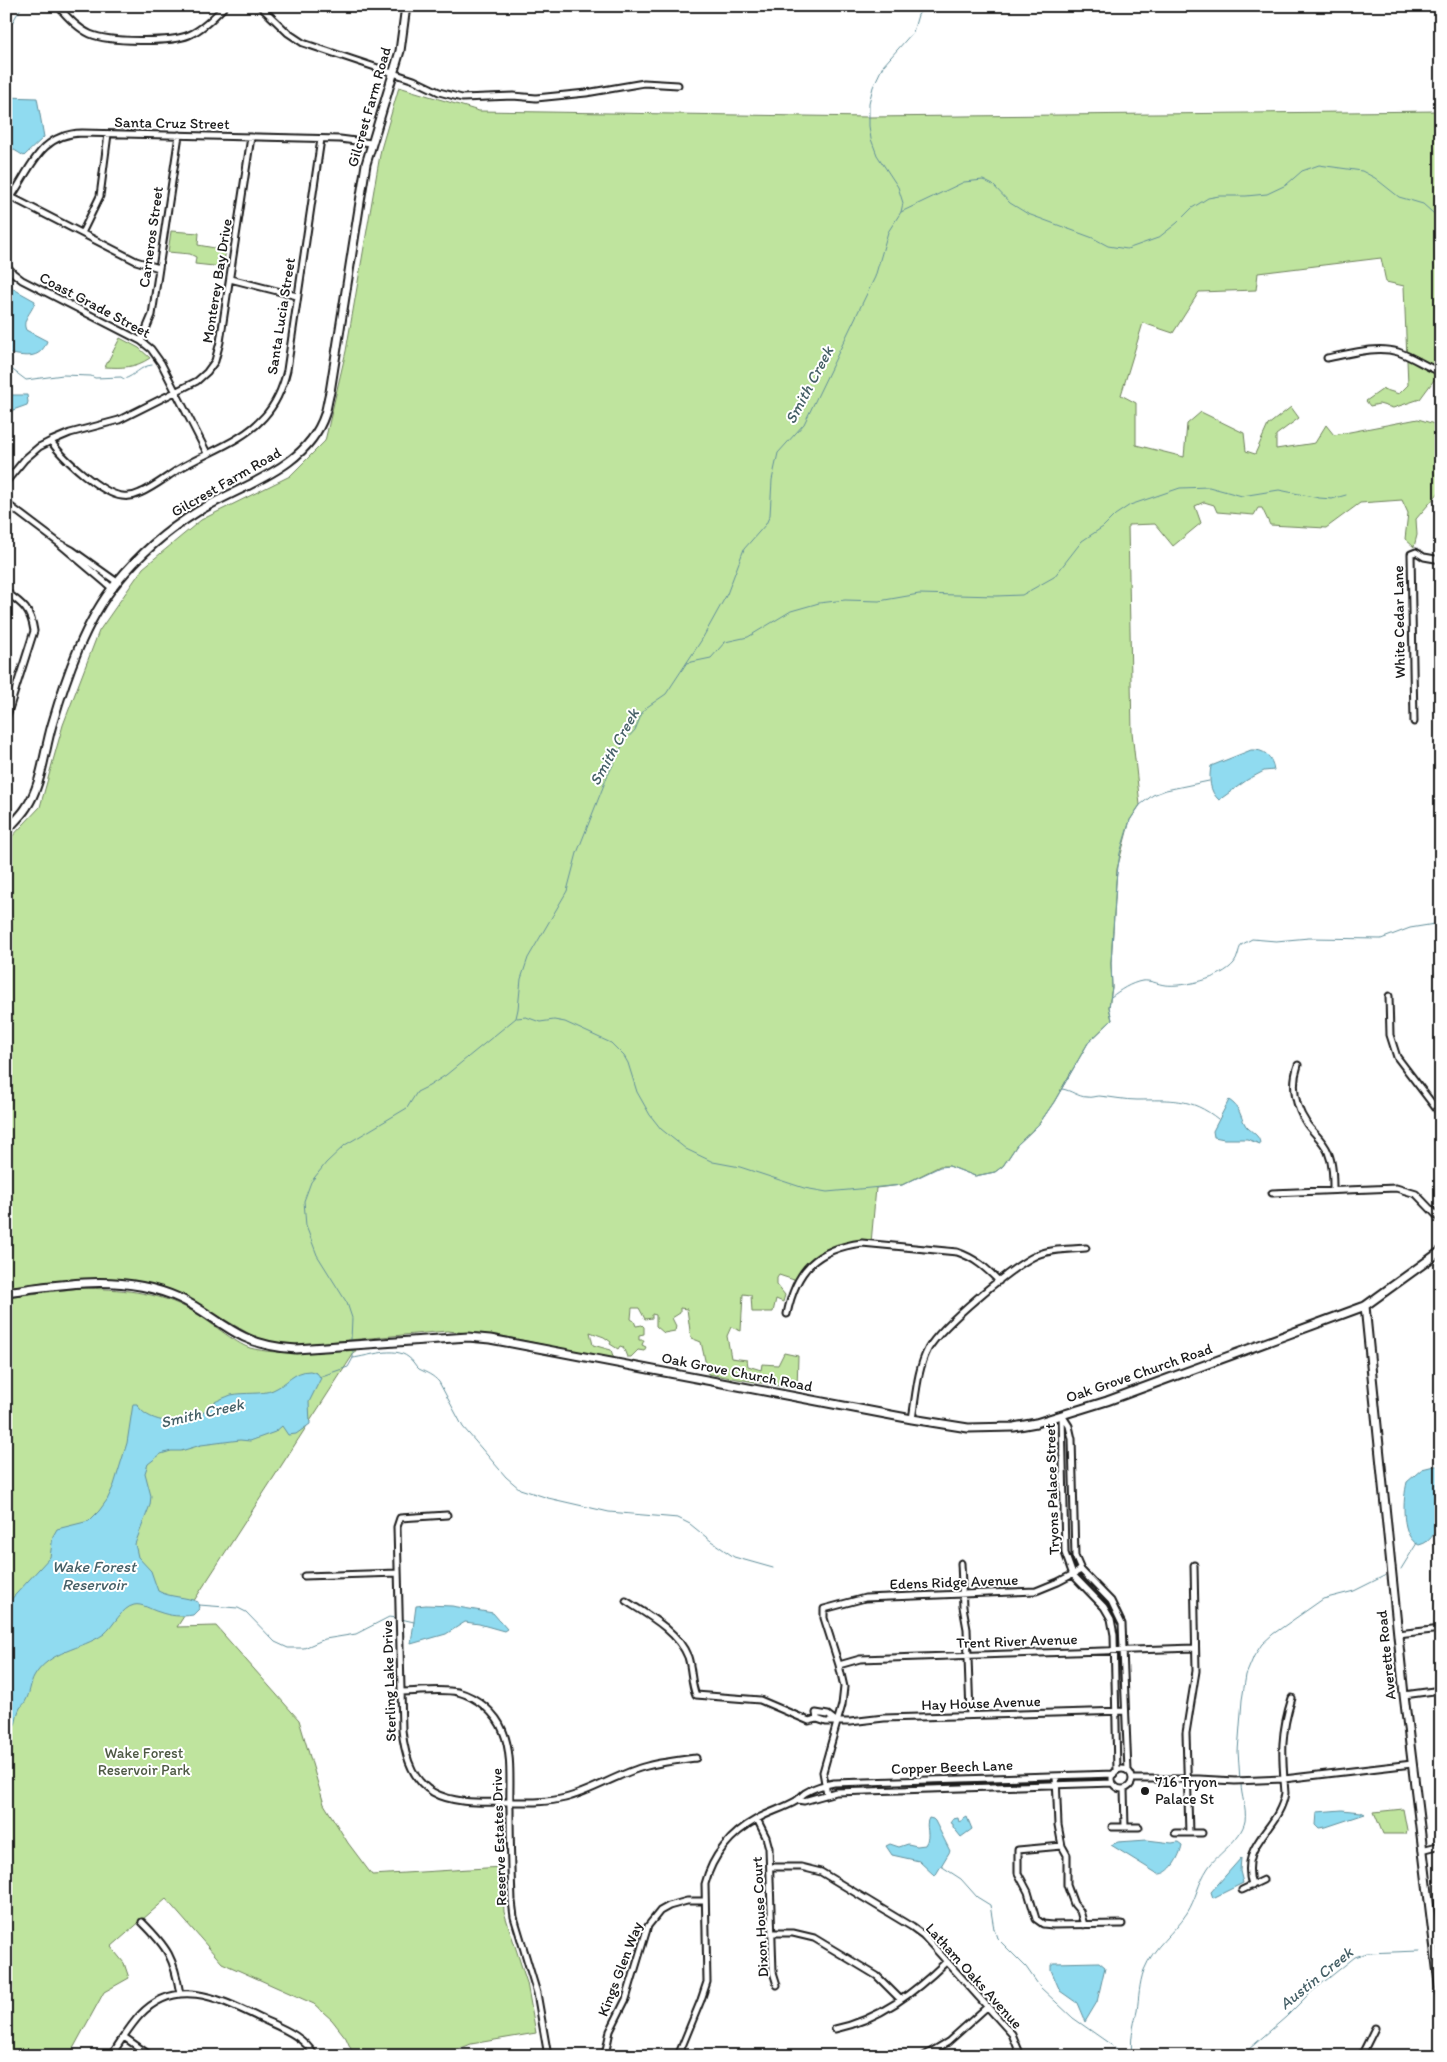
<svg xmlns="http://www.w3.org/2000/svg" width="1447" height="2062" font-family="Itim,sans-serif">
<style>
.green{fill:#bfe49e;stroke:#6e805d}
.water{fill:#90dbf0;stroke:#628f9b}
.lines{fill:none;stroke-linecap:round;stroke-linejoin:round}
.stream{stroke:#628f9b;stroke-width:1}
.street-casing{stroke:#1c1c1c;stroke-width:9}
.secondary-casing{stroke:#1c1c1c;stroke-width:11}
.street{stroke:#fff;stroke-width:5}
.secondary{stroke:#fff;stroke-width:7}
.poi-dot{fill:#1c1c1c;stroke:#fff;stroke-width:2}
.labels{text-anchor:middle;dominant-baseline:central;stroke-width:4;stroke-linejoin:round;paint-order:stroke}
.street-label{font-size:15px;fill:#1c1c1c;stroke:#fff}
.park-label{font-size:15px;fill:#4d5843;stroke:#fff}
.poi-label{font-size:15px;fill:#1c1c1c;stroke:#fff;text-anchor:start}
.water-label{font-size:16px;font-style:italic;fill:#455f66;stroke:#fff}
</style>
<rect width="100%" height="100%" fill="#fff"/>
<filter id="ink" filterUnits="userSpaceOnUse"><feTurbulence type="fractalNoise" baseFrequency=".02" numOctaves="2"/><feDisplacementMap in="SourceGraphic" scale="10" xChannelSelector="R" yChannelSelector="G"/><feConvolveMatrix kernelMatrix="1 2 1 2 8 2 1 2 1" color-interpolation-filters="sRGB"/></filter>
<g filter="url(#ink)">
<path class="green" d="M399,87l80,24 390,6 572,-6v272l-7,-3 -14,19 -27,9 -14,-4 -9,2 -4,-5 17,-12 16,5 9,-9 -4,-99 -18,-4 -5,-24 -123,15 -2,17 -57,2 -26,41 -30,-10 -22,72 15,8v42l48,12 3,-33 14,-12 43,21 2,18 9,3 13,-29 23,-18 8,11 -23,17v14l39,-6 11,-18 8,10 84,-16 23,7v64l-25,29 1,16 -3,12 -9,-8 3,-26 -6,-13 -42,3 -34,25 -56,-3 -8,-17h-4l-4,7 -37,-3 -3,-7 -10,-3 -9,4 6,17 -28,23 -18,-22 -27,1 4,207 8,73 -10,15 -13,49 -6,94 1,24 -3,20 3,13 -24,23 -34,59 -15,22 -22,21 -14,21 -8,6 -20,4 -26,-10h-9l-38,19 -26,3 -5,55h-9l-39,11 -26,27 -18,-6 -2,3v7l8,10 -2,7 -7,-3 -3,13h-21l-1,-17 -8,-1 -2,37 -10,-4 -4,9 4,22 16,2 1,6 13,4 1,-6 16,1 6,-12 14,3 -1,33 -89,-15 -7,-32 -10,-4 -4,-29 -7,-1v5l-8,5 4,8 -1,5 -11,2 -8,-7v-11l-4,-1v4l-7,1 -6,-11h-7l-1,11 3,2 2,5 6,-1 2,2v7l-5,1v5h5l-2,5 4,2 -2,4 -6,-1 -7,7h-4l-4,-10 -3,-1 -2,3 -8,-5 1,-2 -7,-5 -14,-5 3,13 18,5 3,9 -112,-23 -55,-5 -142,13h-25l-25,-7 -70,-40 -90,-18 -42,2 -47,6v-444l34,-36 23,-82 36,-94 44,-63 58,-48 89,-44 35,-35 21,-90 35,-202z
M171,231l28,2 -1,12 28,5 -3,17 -28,-3 1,-7 -6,-3 -22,-2z
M120,338l19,10 11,10c-15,10 -28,10 -45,9z
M81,1288c38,1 77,3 111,23 15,8 44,33 58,37 31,8 64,3 96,0v3l10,-1 -179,277 39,-1 83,94 25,84 24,39 24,32 130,-8 2,45 23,71 9,50 -65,11 -29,12h-88l-8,-18 -14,-18 -18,-16 -92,-41 -56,-64 -55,48 13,16 5,15 -25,14 -35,64h-63v-759z
M1403,1809l4,21 -1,4h-23l-9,-22z"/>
<path class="water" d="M6,97l31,1 7,39 -20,19 -18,-11z
M10,287l25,14c-2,11 -14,18 -9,29l21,11c-7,20 -23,15 -41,12v-65z
M6,395h21l1,7 -1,3 -14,5 -7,6z
M1251,750c13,-1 21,6 23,20l-10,1 -17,9 -28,20c-10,-9 -10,-21 -8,-34z
M1229,1100c12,8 10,15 17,26 5,6 14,9 14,18l-13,-5h-23l-10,-2 -1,-6z
M310,1371l7,2 4,5 -12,24 1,22 -14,10 -8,1 -6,-9 -7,6 -25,9 -10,-1 -39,5 -20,6h-10l-10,3 -13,10 -3,9 6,23 -1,9 -15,39 3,13 13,14 7,20c13,7 27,5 40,11l1,7 -6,6c-12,2 -23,1 -34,-3 -8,-2 -17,-9 -25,-7 -13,3 -20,21 -30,29 -23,16 -55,16 -70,43 -4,7 -4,17 -9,25 -2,4 -2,2 -5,6 -6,12 0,16 -14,25v-128l44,-48 3,-21 4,-7 32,-8 10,-10 8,-11 7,-15 13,-42 6,-39h4c8,18 42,22 59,14 7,-3 11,-11 17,-15 5,-3 13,-6 18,-8 14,-3 31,0 42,-5 14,-6 21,-19 37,-19z
M1434,1466h7c0,22 6,73 -22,79 -19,-8 -16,-46 -12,-63l15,-13z
M426,1605l26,1 41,7 14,16 -3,2 -25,-7 -14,-2 -19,12 -35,10 5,-38z
M1342,1810l19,2 4,2 -39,13 -7,1 -3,-3 1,-13z
M967,1817l5,12 -11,8 -8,-10v-3l-3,-1 3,-4 5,-1 1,4z
M929,1818l4,1 2,2 15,30 -15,25 -16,-15 -27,-6 -6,-9 4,-2 9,3 9,-3 9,2 8,-1c7,-10 -1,-19 4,-27z
M1147,1840l25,3 6,-1 4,3c-2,11 -12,30 -24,29l-47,-29 7,-3z
M1241,1858l-1,13 3,12 -30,15 -2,-6z
M1099,1962l6,5 -8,35 -12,20 -8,-19 -17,-12 -9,-21v-5l3,-2z"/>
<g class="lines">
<path class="stream" d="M6,33l16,-27
M901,212l63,-30 19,-2 10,5 17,18 18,11 65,24 15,8 19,3 31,-11 19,-15 15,-15 16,-10 11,-2h27l21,-2 19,-9 16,-14 17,-6 43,6 13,7 24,19 24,7 18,16
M6,365l20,15 37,-5 28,1 4,2 26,-1 3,2c11,-3 16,-13 28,-14
M687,663l24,-5 14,-16 23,-5 43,-26 28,-8 26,-3 34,1 40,-7 77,2 26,-1 32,-18 28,-36 21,-14 12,-12 15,-10 50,-17 29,-1 33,9 37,-6 40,8 13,1 14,-4
M1111,997c9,-7 20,-14 31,-16 9,-1 15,3 23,4 19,2 56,-6 69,-22 4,-5 4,-12 7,-18l11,-6 24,2 33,-3 72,1 29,-11 31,-5
M517,1018l9,-1 14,5 14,-2 11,2 46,21 13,13 4,7 9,29 13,23 11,14 25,20 27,13 27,5 64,21 23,4 75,-7 38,-18 9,-1 26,10 20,-4 8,-6 14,-21 22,-21 15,-22 34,-59 24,-23 -3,-13 3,-20 -1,-24 5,-82 4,-28 10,-33 10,-15 13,-10 13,-5 43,-9
M1062,1089c9,1 16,8 25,8 4,1 8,-1 12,-1 13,1 25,4 38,4 33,0 54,-3 81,19
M351,1340l1,-22 -5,-15 -30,-48 -11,-29 -2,-25 7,-19 15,-19 19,-18 62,-37 10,-16 12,-6 17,-11 70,-57 2,-9 3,-30 7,-21 39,-67 10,-38 30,-76 17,-35 11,-12 7,-17 5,-6 19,-13 35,-53 26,-47 17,-45 22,-25 4,-9 2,-35 6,-27 26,-29 71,-147 13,-45 13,-20 2,-9 -5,-16 -21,-32 -6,-16 -2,-13v-23l4,-16 10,-21 30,-34 5,-17 6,-9
M353,1358c16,-2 41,-12 55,-1 5,3 7,9 11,12 8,4 14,6 20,13l24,45 43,50 14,12 28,9 61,14 69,6 12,6 21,17 23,16 39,11
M319,1377l29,-10 5,-9v-9
M1401,1569l16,-26
M199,1605l39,3 8,4 29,30 13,6h16l21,-9 31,-5 33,-17 9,1
M401,1619l13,3
M1240,1780l-2,-29 4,-51 4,-25 8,-19 8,-12 11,-10 50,-35 31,-8 32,-16
M941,1866l20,13 16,18 13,8 4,24 3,9 29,29 14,20 33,31 54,38
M1439,1934l2,-8
M1132,2056c-2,-16 1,-29 5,-45 2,-14 2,-27 7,-41 9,-23 30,-37 43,-57 9,-14 11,-30 21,-45 10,-15 33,-28 37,-47 2,-12 -4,-25 -4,-37
M1241,2056l45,-39 24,-24 45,-36 12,-4 52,-2"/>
<g class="street-casing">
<path id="street" d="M58,6c9,11 19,22 32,28 18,8 80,9 99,1 14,-6 25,-18 36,-29
M260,6l28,27 15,10 111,37 25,12 23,6 51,-2 23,2 50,-5 58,-10 34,2
M11,197l125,64 23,7
M6,204c24,-30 30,-70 76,-71l258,6 31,4
M82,233l18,-37 8,-62
M6,265l7,8 9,7 119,61 10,8 10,14 46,90
M230,279l67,17
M141,341l11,-26 27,-180
M1327,358c22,-4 49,-13 71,-6 15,5 28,15 43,20
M51,441c10,16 51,53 71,55 6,1 12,0 18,-3 14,-6 26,-16 39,-24 28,-17 63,-27 85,-52 12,-13 19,-30 23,-47l34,-231
M6,482l19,-23 14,-12 12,-6 19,-8 49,-13 78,-39 10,-9 8,-11 5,-19 31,-205
M6,503l53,40 13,7 45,32
M61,545l52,44
M6,592c17,12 25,18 28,39l-28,88
M1414,722l-3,-168 5,-2 8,5 17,3
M1389,996l1,39 7,22 44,58
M1298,1065c-7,20 -3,41 9,59 7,10 16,16 21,28 5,12 5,25 5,38
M1272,1193l124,-5 20,6 25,26
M787,1314c9,-44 29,-65 75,-71l95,9c18,6 29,16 42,29
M1062,1415l7,11 3,13 3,117 6,14 30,31 11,23 6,147
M1062,1415l3,138 8,22 31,32 7,12 3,16 3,136
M912,1419c4,-23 5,-49 16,-70 14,-24 83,-82 109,-94 15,-6 33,-6 49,-7
M447,1515l-47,3 -3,9 5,203c7,68 42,74 102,72 20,0 41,1 61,-4 28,-7 54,-25 82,-32 16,-4 33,-6 49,-8
M961,1563l2,44 4,22 3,86
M304,1576l94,-3
M626,1601c22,14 52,30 62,56 4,12 3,27 8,38l64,5 49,21 8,-2
M1398,1634l43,-5
M839,1665l21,-6 30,-1 305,-10
M401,1692c19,0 39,-4 57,0 19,5 38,21 45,39 10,24 6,54 7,79 0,30 1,61 2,91l2,16 23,76 11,63
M1404,1695l37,-5
M837,1722l-9,-7 -12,-2 1,6 9,3h24l34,-4 241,-7
M1112 1779a10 10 0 1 1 20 0a10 10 0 1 1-20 0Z
M1056,1776l2,49 4,21 5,9v30l7,19 6,7 4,14
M1132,1779h67l36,2 49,-2 128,-15
M1124,1789l1,38
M827,1794l-4,-22 19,-67 2,-18 -5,-22 -15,-47v-9l41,-11 171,-7 22,-9 23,-12
M797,1800l7,1 32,-9 277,-9
M757,1819l9,18 3,11 4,124 4,13
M1112,1827h27
M1175,1833h27
M1189,1833l-3,-100 10,-62 -2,-106
M1062,1846l-44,4v23l10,19 8,27 7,5 10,1 69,-1
M1422,1850l19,-5
M770,1867h31l20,5 91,55 11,8 89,99 7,17
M1252,1886c-13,-45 27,-55 33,-93 -3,-38 -5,-58 7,-95
M1242,1890l21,-10
M142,1922c26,26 32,36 38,72
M773,1933h20l21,5 63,38 23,23
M835,2029c44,-9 80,-37 111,-67
M124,2037l27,19
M605,2055l5,-24 16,-32 22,-73 12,-15 9,-5 18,-5h17
M111,2056c9,-14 18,-29 29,-41 37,-39 80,-16 120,3 21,10 43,17 55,38
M678,2056l23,-56 6,-18 -2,-98c7,-28 26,-51 52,-65 12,-7 27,-11 39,-18 3,-2 6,-6 9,-8 9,-6 19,-8 29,-10l280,-9
M924,2056l24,-14 39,-35
M1361,2056l14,-28"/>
</g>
<g class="secondary-casing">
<path id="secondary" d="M6,831c7,-8 15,-15 20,-23 16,-23 18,-56 26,-83 14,-48 33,-104 65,-143 22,-27 51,-52 80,-70 44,-27 110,-43 128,-98 2,-7 3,-15 5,-22l36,-228 34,-113 6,-45
M6,1292c58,-8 117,-19 173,6 23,10 42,28 65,39 17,8 33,11 52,12l172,-12 22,2 422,80 56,9 46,-1 22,-4 71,-22 258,-95 76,-55
M1365,1306l39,389 37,305"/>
</g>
<use href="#street" class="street"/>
<use href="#secondary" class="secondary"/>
</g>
</g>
<circle class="poi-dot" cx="1145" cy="1791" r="5"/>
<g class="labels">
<g class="street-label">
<text transform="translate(369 107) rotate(-74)">Gilcrest Farm Road</text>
<text transform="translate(172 123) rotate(1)">Santa Cruz Street</text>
<text transform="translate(151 237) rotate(-82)">Carneros Street</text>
<text transform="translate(217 281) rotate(-81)">Monterey Bay Drive</text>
<text transform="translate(95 305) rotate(28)">Coast Grade Street</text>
<text transform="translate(281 316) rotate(-81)">Santa Lucia Street</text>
<text transform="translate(226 482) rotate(-30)">Gilcrest Farm Road</text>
<text transform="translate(1399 622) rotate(-91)">White Cedar Lane</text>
<text transform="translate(737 1372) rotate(11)">Oak Grove Church Road</text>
<text transform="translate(1139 1373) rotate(-19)">Oak Grove Church Road</text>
<text transform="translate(1052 1489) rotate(-92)">Tryons Palace Street</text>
<text transform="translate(954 1582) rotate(-2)">Edens Ridge Avenue</text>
<text transform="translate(1017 1641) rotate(-2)">Trent River Avenue</text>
<text transform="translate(1386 1655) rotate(-96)">Averette Road</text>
<text transform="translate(389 1681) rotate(-92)">Sterling Lake Drive</text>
<text transform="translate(981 1703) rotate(-2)">Hay House Avenue</text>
<text transform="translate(952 1767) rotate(-2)">Copper Beech Lane</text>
<text transform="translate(499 1837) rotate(-92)">Reserve Estates Drive</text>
<text transform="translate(760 1917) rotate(-93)">Dixon House Court</text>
<text transform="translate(620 1969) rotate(-69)">Kings Glen Way</text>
<text transform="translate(974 1976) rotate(48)">Latham Oaks Avenue</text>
</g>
<g class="park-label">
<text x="144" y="1753">Wake Forest<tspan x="144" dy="17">Reservoir Park</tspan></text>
</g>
<g class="poi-label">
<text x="1155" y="1782">716 Tryon<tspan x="1155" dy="17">Palace St</tspan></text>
</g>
<g class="water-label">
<text transform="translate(809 385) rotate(-62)">Smith Creek</text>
<text transform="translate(614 747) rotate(-61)">Smith Creek</text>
<text transform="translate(202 1413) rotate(-13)">Smith Creek</text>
<text x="94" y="1566">Wake Forest<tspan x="94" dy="18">Reservoir</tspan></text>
<text transform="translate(1316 1978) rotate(-39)">Austin Creek</text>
</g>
</g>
<rect width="1447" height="2062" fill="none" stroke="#fff" stroke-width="25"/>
<rect x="12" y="12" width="1422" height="2037" fill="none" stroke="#1c1c1c" stroke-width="2" filter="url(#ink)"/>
</svg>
